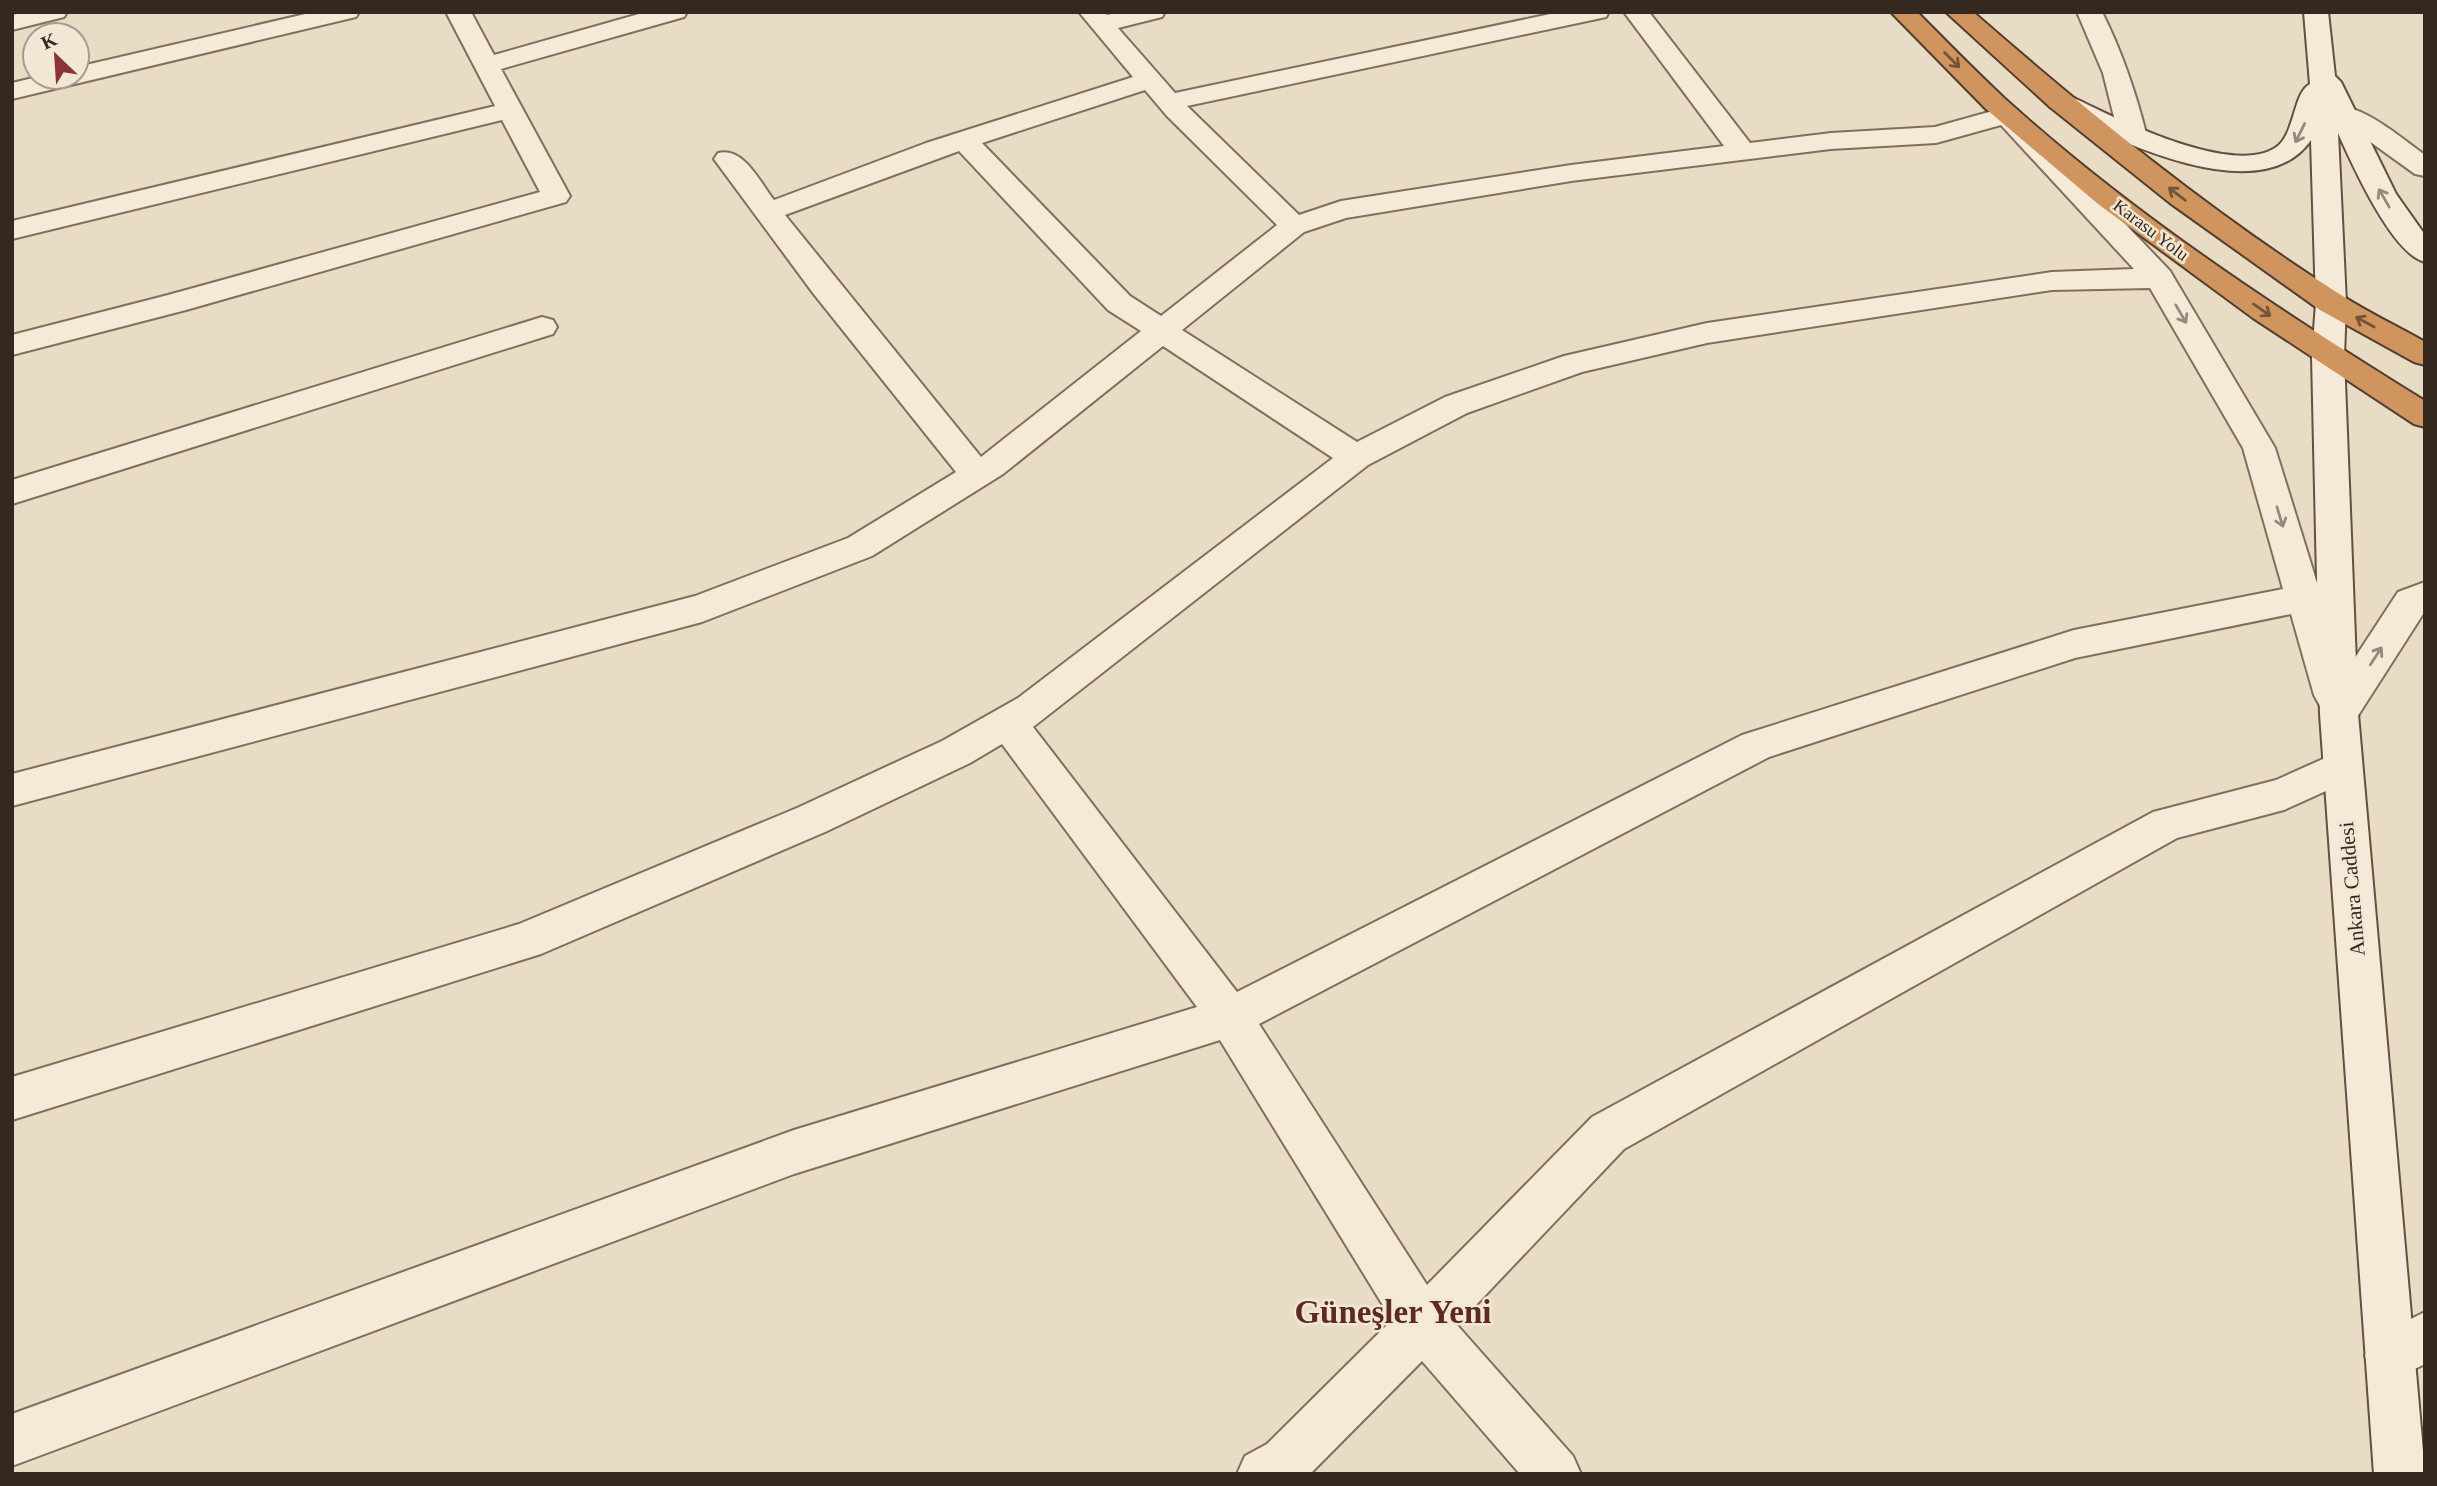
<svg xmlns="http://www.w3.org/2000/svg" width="2437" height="1486" font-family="'Times New Roman',serif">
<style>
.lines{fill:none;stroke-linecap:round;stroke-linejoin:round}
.street-casing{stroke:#826e5d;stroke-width:4}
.secondary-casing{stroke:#644f40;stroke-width:4}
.highway-casing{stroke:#513d31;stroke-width:4}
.street{fill:#f5ead7;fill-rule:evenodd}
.secondary{fill:#f5ead7;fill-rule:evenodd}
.highway{fill:#d0955e;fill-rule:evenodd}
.oneway{stroke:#725438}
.oneway2{stroke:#94897b}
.labels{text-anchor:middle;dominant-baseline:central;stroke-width:5;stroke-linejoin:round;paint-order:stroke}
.far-street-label{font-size:18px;fill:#34281f;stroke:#f2e7d4}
.street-label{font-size:21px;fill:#34281f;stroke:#f2e7d4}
.near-district-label{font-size:33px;font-weight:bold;fill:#5c2a23;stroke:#f2e7d4}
</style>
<rect width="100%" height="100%" fill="#e9dcc5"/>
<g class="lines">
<g class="street-casing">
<path id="street" d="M25,12h42l-3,5 -52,13v-15z
M314,12h45l-3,5 -344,82v-16l25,-6h40v-10z
M446,12h25l23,43 152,-43h41l-3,5 -183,52 69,127 -4,6 -380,108 -174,45v-20l156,-40 372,-103 -38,-72 -490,119v-18l483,-115z
M1079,12h26l2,3 13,-3h45l-3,5 -44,11 57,65 385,-81h49l-3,5 -9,2 -410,87 112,109 42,-14 230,-36 153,-19 -100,-134h25l101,131 81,-10 104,-6 72,-20 9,2 154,162 105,177 70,225 53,-81 27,-10v29l-73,114 -13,4 -13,-4 -6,-11 4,-7 -4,-1 -6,-11 -23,-81 -216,44 -306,99 -510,267 168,261 165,-168 561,-305 123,-32 67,-30 14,5 5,11 -5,11 -73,33 -107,28 -553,311 -167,176 116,131 8,18h-61l-98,-113 -112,113h-73l8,-18 22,-12 125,-124 -172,-280 -426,134 -782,292v-52l782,-284 403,-123 -195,-263 -32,19 -145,69 -284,122 -529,166v-43l507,-153 278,-116 145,-67 76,-43 315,-240 -170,-112 -160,128 -131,82 -170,66 -690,184v-32l683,-178 153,-58 108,-66 -143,-179 -99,-134 4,-6c26,-6 41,28 56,47l152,-57 207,-66zM1145,90l22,26 110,109 -116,91 -31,-20 -148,-153zM2001,125l133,144 -82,3 -345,51 -143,33 -119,41 -88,45 -175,-112 122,-98 42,-14 225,-37 260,-32 105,-6zM959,151l149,159 33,21 -160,126 -196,-242zM2150,288l93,160 40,141 -209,41 -332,105 -505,257 -204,-265 335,-262 99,-52 115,-41 125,-29 345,-53z
M2077,12h25c20,40 34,81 45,125l-4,6 -10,2 -10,-2 -4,-6 -16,-64z
M2343,106c30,7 57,31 82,49v21l-10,-2 -46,-33 -35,-21 -4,-6 4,-6z
M542,317l11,3 4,7 -4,7 -541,170v-24z
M2425,1312v52l-35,17 -18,-7 -7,-18 7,-18z"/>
</g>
<g class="secondary-casing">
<path id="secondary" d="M2304,12h24l7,64 6,6 55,112 29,41v27c-33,-8 -73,-98 -87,-129l8,170 -2,53 14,358 67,760h-51l-54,-760 -8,-358 4,-53 -5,-163c-51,74 -201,-3 -261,-33l-4,-6 4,-6 9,-2 9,2c43,21 169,86 211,50 16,-15 15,-53 31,-61z"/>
</g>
<g class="highway-casing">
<path id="highway" d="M1891,12h26c29,29 57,58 87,86 128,116 274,212 421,303v26l-11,-3 -161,-106 -155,-114 -112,-95z
M1946,12h27c117,102 237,200 368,283 26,17 56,31 84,47v23l-11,-3 -94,-52 -150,-107 -120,-96z"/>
</g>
<use href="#street" class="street"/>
<use href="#secondary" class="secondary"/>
<use href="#highway" class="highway"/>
</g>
<defs><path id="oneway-shaft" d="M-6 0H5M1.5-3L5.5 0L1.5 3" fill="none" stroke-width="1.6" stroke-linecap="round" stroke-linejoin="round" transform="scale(1.75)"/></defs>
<g class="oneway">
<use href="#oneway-shaft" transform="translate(1952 60) rotate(45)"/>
<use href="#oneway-shaft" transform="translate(2177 194) rotate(-143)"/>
<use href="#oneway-shaft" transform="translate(2262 310) rotate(35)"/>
<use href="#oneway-shaft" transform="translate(2365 322) rotate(-151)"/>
</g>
<g class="oneway2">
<use href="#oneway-shaft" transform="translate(2300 133) rotate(116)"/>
<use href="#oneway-shaft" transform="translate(2384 198) rotate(-120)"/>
<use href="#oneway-shaft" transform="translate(2181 314) rotate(60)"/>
<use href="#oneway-shaft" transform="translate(2280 517) rotate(73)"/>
<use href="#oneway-shaft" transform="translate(2376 656) rotate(-57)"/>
</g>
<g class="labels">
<g class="far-street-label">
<text transform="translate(2151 230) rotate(37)">Karasu Yolu</text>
</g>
<g class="street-label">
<text transform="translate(2352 889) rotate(-95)">Ankara Caddesi</text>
</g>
<g class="near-district-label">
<text x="1393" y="1312">Güneşler Yeni</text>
</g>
</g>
<rect width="2437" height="1486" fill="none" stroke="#34281f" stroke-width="28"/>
<g transform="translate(56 56) rotate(335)"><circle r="33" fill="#f2e7d4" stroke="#a69b8c" stroke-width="2"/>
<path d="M0-5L12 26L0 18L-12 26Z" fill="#8b333b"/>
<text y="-10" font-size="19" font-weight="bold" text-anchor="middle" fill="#34281f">K</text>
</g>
</svg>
